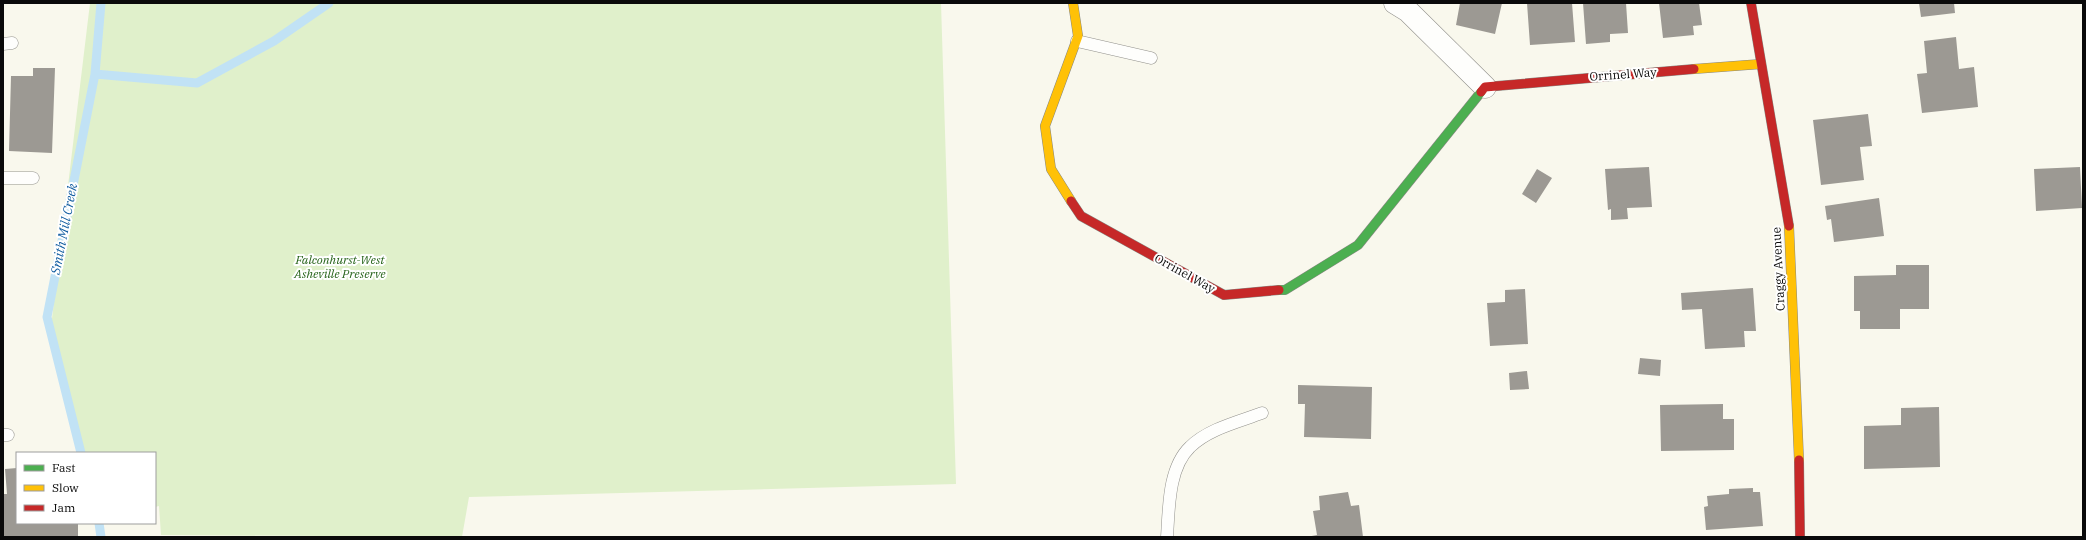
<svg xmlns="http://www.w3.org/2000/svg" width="2086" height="540" font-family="'IBM Plex Serif',serif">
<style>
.green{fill:#e0f0cb}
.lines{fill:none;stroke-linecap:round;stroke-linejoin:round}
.stream{stroke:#c1e2f5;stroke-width:9}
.building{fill:#9c9993}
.lane-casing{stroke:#92918c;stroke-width:13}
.street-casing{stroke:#92918c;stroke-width:23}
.fast-casing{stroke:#888883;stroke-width:10}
.slow-casing{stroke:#888883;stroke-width:10}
.jam-casing{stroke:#888883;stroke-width:10}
.lane{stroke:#fefefc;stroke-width:12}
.street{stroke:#fefefc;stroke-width:22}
.fast{stroke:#4caf50;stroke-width:9}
.slow{stroke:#ffc107;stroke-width:9}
.jam{stroke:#c62828;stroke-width:9}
.labels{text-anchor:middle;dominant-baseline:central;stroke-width:4;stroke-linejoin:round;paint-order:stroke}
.street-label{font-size:12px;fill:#0a0a0a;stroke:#fff}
.park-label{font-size:12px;font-style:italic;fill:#266319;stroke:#fff}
.water-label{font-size:13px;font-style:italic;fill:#105ca0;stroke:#fff}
</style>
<rect width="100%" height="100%" fill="#f9f8ed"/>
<path class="green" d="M90,3h851l15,481 -487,13 -7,40 -301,-2 -2,-29 -4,1v-54h-74l-31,-118z"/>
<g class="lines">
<path class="stream" d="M95,74l102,9 77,-42 55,-38
M81,453l-34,-136 48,-243 6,-71
M99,523l2,14"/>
</g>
<path class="building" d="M1460,3h42l-7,31 -39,-9z
M1527,3h45l3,39 -45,3z
M1583,3h43l2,30 -18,1v8l-24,2z
M1659,3h40l3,22 -9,1 1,9 -31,3z
M1919,3h35l1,10 -34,4z
M1956,37l3,32 15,-2 4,40 -56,6 -5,-39 10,-1 -3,-32z
M33,68h22l-3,85 -43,-2 2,-75h22z
M1868,114l4,32 -12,1 4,33 -43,5 -8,-65z
M1649,167l3,40 -25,1 1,11 -17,1v-11l-3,1 -3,-41z
M2080,167l2,41 -46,3 -2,-42z
M1537,169l15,9 -16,25 -14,-9z
M1879,198l5,38 -50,6 -3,-23 -4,1 -2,-14z
M1896,265h33v44h-29v20h-40v-18h-6v-35l42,-1z
M1753,288l3,43h-12l1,16 -40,2 -3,-40 -20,1 -1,-17z
M1525,289l3,55 -38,2 -3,-43 18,-1v-12z
M1640,358l21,2 -1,16 -22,-2z
M1527,371l2,18 -19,1 -1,-17z
M1298,385l74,2 -1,52 -67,-2 1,-33h-7z
M1723,404v15h11v31l-73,1 -1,-46z
M1939,407l1,60 -76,2v-43l37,-1v-17z
M17,468v55h61v14h-75v-43h4l-2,-25z
M1753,488v4h7l3,34 -57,4 -2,-23 4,-1 -1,-10 22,-2v-5z
M1348,492l3,14 8,-1 4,32h-57l11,-2 -4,-24 7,-1 -1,-14z"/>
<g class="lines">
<g class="lane-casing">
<path id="lane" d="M1077,41l74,17
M3,44l9,-1
M3,178h30
M3,435h5
M1167,537c2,-28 1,-69 23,-90 18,-18 48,-25 72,-34"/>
</g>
<g class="street-casing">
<path id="street" d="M1395,3l13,8 77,76"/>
</g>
<g class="fast-casing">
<path id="fast" d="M1279,290h6l73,-45 123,-153"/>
</g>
<g class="slow-casing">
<path id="slow" d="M1694,69l67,-5
M1071,201l-20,-32 -6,-43 33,-90 -5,-33
M1789,226l10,234"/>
</g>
<g class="jam-casing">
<path id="jam" d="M1751,3l38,223
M1481,92l4,-5 209,-18
M1071,201l10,15 143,79 55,-5
M1799,460l1,77"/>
</g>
<use href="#lane" class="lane"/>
<use href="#street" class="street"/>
<use href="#fast" class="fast"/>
<use href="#slow" class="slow"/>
<use href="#jam" class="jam"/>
</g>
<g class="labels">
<g class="street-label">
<text transform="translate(1623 74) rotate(-4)">Orrinel Way</text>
<text transform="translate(1778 269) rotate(-93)">Craggy Avenue</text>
<text transform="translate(1185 273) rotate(29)">Orrinel Way</text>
</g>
<g class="park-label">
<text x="340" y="259">Falconhurst-West<tspan x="340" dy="14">Asheville Preserve</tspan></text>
</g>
<g class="water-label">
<text transform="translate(64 229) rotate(-79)">Smith Mill Creek</text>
</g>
</g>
<rect width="2086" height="540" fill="none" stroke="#0a0a0a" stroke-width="8"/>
<rect x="16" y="452" width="140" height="72" fill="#ffffff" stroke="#9d9d9d"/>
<rect x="24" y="465" width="20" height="6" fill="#4caf50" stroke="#9d9d9d"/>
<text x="52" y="472" font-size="12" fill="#0a0a0a">Fast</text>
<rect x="24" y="485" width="20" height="6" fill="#ffc107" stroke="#9d9d9d"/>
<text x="52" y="492" font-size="12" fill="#0a0a0a">Slow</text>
<rect x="24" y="505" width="20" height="6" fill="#c62828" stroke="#9d9d9d"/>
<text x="52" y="512" font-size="12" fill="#0a0a0a">Jam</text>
</svg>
